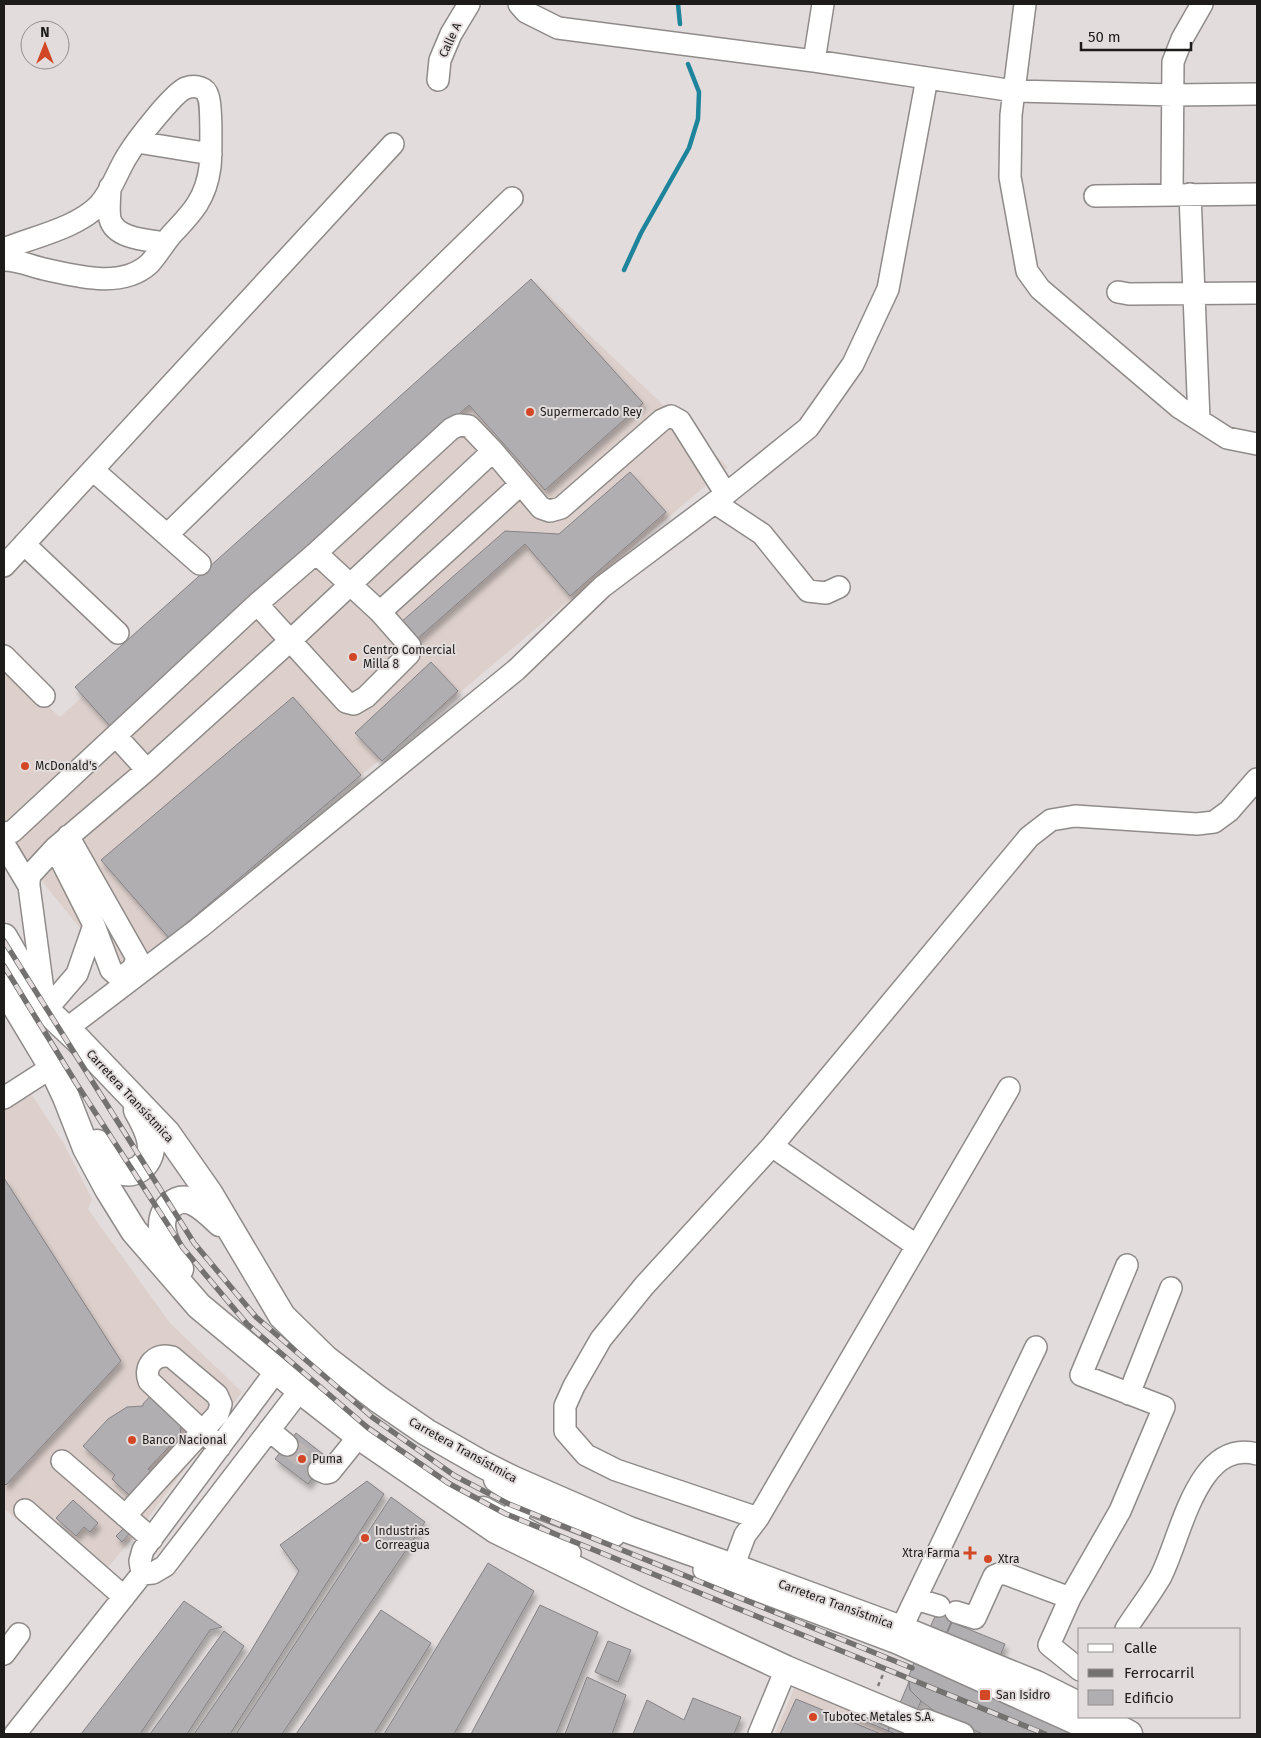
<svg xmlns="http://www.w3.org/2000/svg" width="1261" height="1738" font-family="'Fira Sans',sans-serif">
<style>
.built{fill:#ddd0cc}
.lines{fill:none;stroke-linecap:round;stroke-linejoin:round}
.stream{stroke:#1e849b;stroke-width:4.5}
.building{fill:#b1aeb1;stroke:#848185;filter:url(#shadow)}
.minor-tunnel{stroke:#bbb6b5;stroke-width:21;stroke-dasharray:21 11;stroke-linecap:butt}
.minor-casing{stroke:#8f8b89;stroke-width:24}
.major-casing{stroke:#8f8b89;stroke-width:29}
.path{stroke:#7b7877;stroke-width:2.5;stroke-dasharray:4 4;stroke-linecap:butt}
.minor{stroke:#fff;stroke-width:21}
.major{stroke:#fff;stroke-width:26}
.rail-casing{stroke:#747271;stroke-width:5.5}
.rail{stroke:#e2dddc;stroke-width:4;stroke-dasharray:11;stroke-linecap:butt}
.poi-dot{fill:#d24827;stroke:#e2dddc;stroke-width:2}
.labels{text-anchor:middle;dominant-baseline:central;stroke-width:4;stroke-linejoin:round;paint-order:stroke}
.street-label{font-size:12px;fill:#1d1c1b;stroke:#e2dddc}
.poi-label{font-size:12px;fill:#1d1c1b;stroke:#e2dddc;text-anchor:start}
</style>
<defs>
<filter id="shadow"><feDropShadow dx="3" dy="5.5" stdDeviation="2.5" flood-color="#0004"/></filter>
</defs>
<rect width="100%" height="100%" fill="#e2dddc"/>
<path class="built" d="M531,279l197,188 -608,511 -116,-144v-168l56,51z
M32,1095l32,49 28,55 -4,10 82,114 72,69 -102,137 -45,54 -91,-74v-401z
M797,1681l113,53h-135z"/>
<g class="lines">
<path class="stream" d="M678,4l2,20
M624,270l17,-37 48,-85 9,-29 1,-27 -11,-28"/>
</g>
<path class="building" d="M531,279l112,124 -98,87 -76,-85 -359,321 -35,-39z
M630,472l36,40 -96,84 -45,-52 -109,96 -16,-17 105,-92 54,3z
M431,662l27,29 -76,70 -27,-28z
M293,697l68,78 -192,163 -68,-78z
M4,1178l117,183 -115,124 -2,-2z
M153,1393l32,30 -5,5 1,6 -33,35 3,2 -22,24 -17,-16 3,-4 -32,-29 25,-27 19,-12 16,-1v-2z
M296,1433l32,25 -20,26 -33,-25z
M367,1481l17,13 -154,240h-36l55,-80 50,-83 -19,-26z
M391,1497l34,25 -143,212h-46z
M73,1500l25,23 -8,9 -6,-5 -8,9 -20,-18z
M124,1528l6,5 -8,9 -6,-6z
M488,1563l46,28 -80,143h-70z
M943,1599l16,7 -21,49 -23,5z
M184,1601l38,26 -12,3 -70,104h-59z
M540,1605l58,27 -42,102h-85z
M381,1610l50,33 -57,91h-78z
M951,1622l54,22 -5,12 -54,-22z
M224,1631l20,15 -57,88h-37z
M608,1641l23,9 -13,32 -23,-10z
M915,1660l212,74h-144l-42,-18 -20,-15 -11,-11 -2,-12z
M587,1677l39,18 -14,39h-47z
M909,1682l1,8 11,11 -14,33h-11l-8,-3z
M693,1698l48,19 -7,17h-101l14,-34 37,20z
M796,1699l85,35h-101z
M854,1704l38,16 -4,11 -38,-16z"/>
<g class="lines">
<path class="minor-tunnel" d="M287,1445l32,25"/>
<g class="minor-casing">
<path id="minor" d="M519,4l7,8 32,16 256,33 200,30 160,4 83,-1
M1025,4l-14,111 -1,62 17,94 13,18 140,119 47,30 30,6
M814,61l9,-57
M438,80l2,-20 11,-26 18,-30
M137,142l74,12
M110,187c0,10 -2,23 0,32 5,20 38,21 55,24
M1172,194l1,-132 9,-23 20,-35
M1190,194l9,226
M1095,196l162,-2
M4,249c29,-12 73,-21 95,-44 13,-14 19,-36 30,-52 8,-13 45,-61 57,-65 5,-2 10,-2 15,0 3,1 6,4 7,8 4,7 3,60 2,71 -4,31 -17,45 -38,67 -8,9 -15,22 -23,30 -27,25 -73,12 -105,5 -13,-3 -26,-9 -40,-9
M1118,292l11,2 128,-1
M93,470l107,94
M715,503l47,31 46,57 18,2 13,-6
M167,535l345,-337
M24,544l94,89
M316,553l64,59
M4,566l389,-422
M257,604l89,98 8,2 12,-7 43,-43 1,-8 -30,-34 141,-128
M4,656l40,40
M116,736l31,34
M4,833l8,-1 245,-228 59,-51 135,-124 8,-4 10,1 24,25 48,57 9,3 11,-3 101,-88 9,-4 9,5 46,73
M68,836l76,134
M4,844l25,42
M94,925l17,45 9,8 14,-10 1,-5
M45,1005l-16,-119v-6l2,-6 24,-26 92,-78 144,-130 202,-189
M46,1010l31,-36 17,-49 -39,-77
M65,1030l134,-102 317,-258 86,-83 124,-93 82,-66 45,-64 35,-75 39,-211
M4,1098l48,-31
M772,1146l145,100
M1129,1394l42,-106
M269,1430l18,15
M62,1461l90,78
M319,1470l7,3 4,-1 29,-36
M521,1501l93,35
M25,1510l99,87
M125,1516l93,-102 3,-10 -4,-9 -45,-38c-16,-5 -29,9 -23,24l53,50 18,16
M758,1518l-142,-48 -30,-15 -21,-24v-25l9,-20 27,-47 43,-53 128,-140 257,-309 22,-17 24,-4 122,8 17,-2 15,-11 28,-32
M511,1521l59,32
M733,1567l12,-32 13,-17 251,-430
M704,1570l193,73 202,91
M142,1574l-2,-13 3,-11 133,-179
M916,1599l23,7
M956,1612l19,6 19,-42 5,-2h7l64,24
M901,1629l135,-282
M1126,1629c11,-17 24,-34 34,-51 21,-39 36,-140 97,-124
M4,1654l15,-20
M1080,1670l-31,-25 21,-47 50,-87 44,-104 -83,-32 46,-110
M926,1720l37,14
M15,1734l127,-160 11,-1 12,-7 135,-176
M759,1734l27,-65"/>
</g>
<g class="major-casing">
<path id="major" d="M4,937l42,73 32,30 89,93 42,60 73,123 44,43 52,40 48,33 56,32 30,15 117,51 115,41 157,58 135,55 44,22
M4,987l48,80 14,30 20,51 22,41 26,42 65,75 101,84 59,46 137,94 138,68 152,71 155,65
M97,1143c6,9 11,19 19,25 16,13 35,-4 35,-21 0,-13 -8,-26 -14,-37
M180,1269c-7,-13 -17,-28 -18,-43 0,-8 3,-16 9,-21 17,-15 36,6 49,18
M483,1510l24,13c9,-4 16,-20 12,-29l-22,-15
M1098,1717l31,17"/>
</g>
<path class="path" d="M878,1686l6,-14"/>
<use href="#minor" class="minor"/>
<use href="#major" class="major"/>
<g class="rail-casing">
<path id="rail" d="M4,941l190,302 62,74 116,100 83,59 54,28 403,164
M4,966l72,117 107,165 64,76 121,104 80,55 58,31 539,220"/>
</g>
<use href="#rail" class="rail"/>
</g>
<g class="poi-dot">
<circle cx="530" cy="412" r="5"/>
<circle cx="353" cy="657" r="5"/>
<circle cx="25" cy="766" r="5"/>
<circle cx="132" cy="1440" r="5"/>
<circle cx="302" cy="1459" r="5"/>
<circle cx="365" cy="1538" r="5"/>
<path d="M967.5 1545.5h5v5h5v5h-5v5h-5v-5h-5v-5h5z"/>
<circle cx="988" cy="1559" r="5"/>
<rect x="979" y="1689" width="12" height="12" rx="2.5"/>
<circle cx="813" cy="1717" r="5"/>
</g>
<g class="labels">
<g class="street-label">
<text transform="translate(450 40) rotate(-65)">Calle A</text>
<text transform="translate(130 1096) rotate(47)">Carretera Transístmica</text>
<text transform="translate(463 1450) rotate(29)">Carretera Transístmica</text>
<text transform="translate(836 1604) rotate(20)">Carretera Transístmica</text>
</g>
<g class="poi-label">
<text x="540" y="412">Supermercado Rey</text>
<text x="363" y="650">Centro Comercial<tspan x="363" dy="14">Milla 8</tspan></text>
<text x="35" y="766">McDonald's</text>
<text x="142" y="1440">Banco Nacional</text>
<text x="312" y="1459">Puma</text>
<text x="375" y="1531">Industrias<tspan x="375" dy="14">Correagua</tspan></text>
<text x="960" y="1553" text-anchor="end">Xtra Farma</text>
<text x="998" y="1559">Xtra</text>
<text x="996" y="1695">San Isidro</text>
<text x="823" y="1717">Tubotec Metales S.A.</text>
</g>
</g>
<rect width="1261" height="1738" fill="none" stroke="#1d1c1b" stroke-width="10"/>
<rect x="1078" y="1628" width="162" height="90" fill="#e2dddc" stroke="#93908f"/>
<rect x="1088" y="1644" width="25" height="8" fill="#ffffff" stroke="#93908f"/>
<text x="1124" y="1653" font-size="15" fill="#1d1c1b">Calle</text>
<rect x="1088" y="1669" width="25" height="8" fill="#747271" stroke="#93908f"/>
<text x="1124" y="1678" font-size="15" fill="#1d1c1b">Ferrocarril</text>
<rect x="1088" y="1690" width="25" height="15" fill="#b1aeb1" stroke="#93908f"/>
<text x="1124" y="1703" font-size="15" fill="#1d1c1b">Edificio</text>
<g transform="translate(45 45)"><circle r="24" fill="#e2dddc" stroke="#93908f"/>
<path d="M0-4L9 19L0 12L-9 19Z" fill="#d24827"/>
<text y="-8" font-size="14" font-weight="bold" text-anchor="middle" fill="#1d1c1b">N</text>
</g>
<path d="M1081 42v8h110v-8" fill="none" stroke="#1d1c1b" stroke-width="2.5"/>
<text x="1088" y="42" font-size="15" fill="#1d1c1b" stroke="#e2dddc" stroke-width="4" paint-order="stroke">50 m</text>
</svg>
